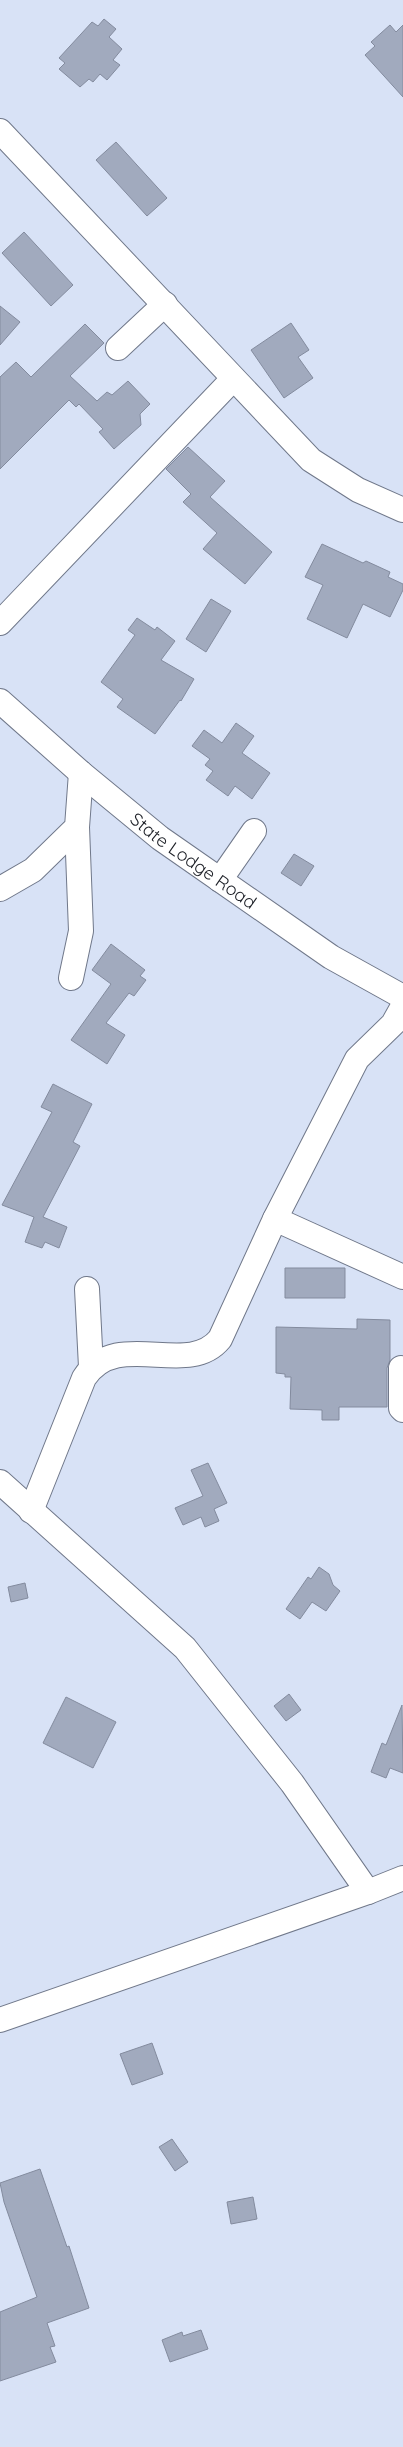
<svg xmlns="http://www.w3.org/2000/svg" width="403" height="2447" font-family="Quicksand,sans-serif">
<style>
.building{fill:#a1aabe;stroke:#838b9e}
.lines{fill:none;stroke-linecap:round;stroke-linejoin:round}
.minor-casing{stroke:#70788a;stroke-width:26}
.minor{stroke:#fff;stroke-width:24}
.labels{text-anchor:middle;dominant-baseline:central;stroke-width:4;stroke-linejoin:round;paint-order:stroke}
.street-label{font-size:18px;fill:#1a1d24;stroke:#e9effb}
</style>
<rect width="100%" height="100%" fill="#d8e2f6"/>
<path class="building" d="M104,19l12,10 -7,8 13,12 -9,11 7,5 -13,15 -7,-6 -7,8 -4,-3 -9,8 -21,-18 6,-6 -6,-5 33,-36 6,4z
M390,25l6,7 7,-7v72l-38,-42 10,-9 -4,-4z
M116,142l51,56 -20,18 -51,-56z
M24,232l49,53 -22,21 -49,-53z
M0,306l20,16 -20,23z
M291,323l18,27 -11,7 15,21 -29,20 -33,-48z
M85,324l19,19 -34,33 27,25 10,-9 5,3 16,-14 22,23 -10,10 1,11 -27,24 -15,-17 4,-3 -24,-25 -3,3 -7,-7 -69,69v-92l16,-15 15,15z
M188,447l37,34 -15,16 62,55 -27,32 -42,-35 14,-16 -34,-31 8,-8 -25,-25z
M322,544l41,19 3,-2 24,11 -2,5 15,7v6l-13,27 -27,-13 -16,34 -40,-19 16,-34 -18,-8z
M211,599l20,12 -25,41 -20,-13z
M137,618l18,12 2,-3 18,14 -14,19 33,19 -13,22 -1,-1 -25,34 -38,-27 6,-8 -22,-17 34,-47 -7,-5z
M236,723l18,13 -12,17 28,20 -18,26 -17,-13 -7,10 -22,-16 7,-9 -8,-6 5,-6 -18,-13 12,-16 18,13z
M294,854l20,12 -13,20 -20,-13z
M111,944l34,26 -5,6 6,4 -12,16 -5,-3 -23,30 19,12 -18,29 -36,-24 40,-56 -19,-14z
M53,1084l39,20 -19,38 7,4 -37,71 24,10 -8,21 -14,-6 -3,6 -17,-6 9,-25 -32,-12 50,-93 -11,-5z
M285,1268h60v30h-60z
M357,1319l33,1v40l-3,8v39h-48v13h-17v-10l-32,-1 1,-32h-6v-3l-9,-1v-46l81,2z
M208,1463l19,40 -13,6 5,12 -14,6 -4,-10 -18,8 -8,-17 28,-12 -12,-26z
M319,1567l10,7 4,11 7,6 -14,20 -14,-9 -12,17 -14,-10 22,-32 3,2z
M25,1583l3,15 -17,4 -3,-15z
M289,1694l12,16 -15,11 -12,-15z
M66,1697l50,25 -23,46 -50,-25z
M402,1705l1,68 -13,-5 -4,10 -15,-6 11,-29 4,2z
M152,2043l11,31 -31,11 -12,-31z
M172,2139l16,23 -13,9 -16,-24z
M40,2169l27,78 2,-1 20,62 -42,15 8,23 -5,1 6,15 -56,19v-69l37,-15 -33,-95 -4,-19z
M253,2197l4,22 -26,5 -4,-22z
M201,2330l7,19 -38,13 -8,-22 20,-8 1,4z"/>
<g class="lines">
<g class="minor-casing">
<g id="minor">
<path d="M0,131l311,329 47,30 45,20"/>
<path d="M118,348l47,-44"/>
<path d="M0,623l233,-244"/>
<path id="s1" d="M0,701l81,72 79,65 171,119 72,40"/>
<path d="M220,880l34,-49"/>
<path d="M0,889l33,-19 44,-43 4,-54"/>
<path d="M71,978l10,-47 -4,-104"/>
<path d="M275,1219l128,58"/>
<path d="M87,1289l4,78"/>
<path d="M401,1368v40l2,2"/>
<path d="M0,1482l185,166 107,135 76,109"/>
<path d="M31,1511l53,-133c33,-51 103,1 136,-39l55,-120 82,-160 36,-35 10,-18"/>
<path d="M0,2020l368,-128 35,-14"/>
</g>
</g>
<use href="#minor" class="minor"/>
</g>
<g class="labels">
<g class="street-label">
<text stroke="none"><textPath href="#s1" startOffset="251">State Lodge Road</textPath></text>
</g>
</g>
</svg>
